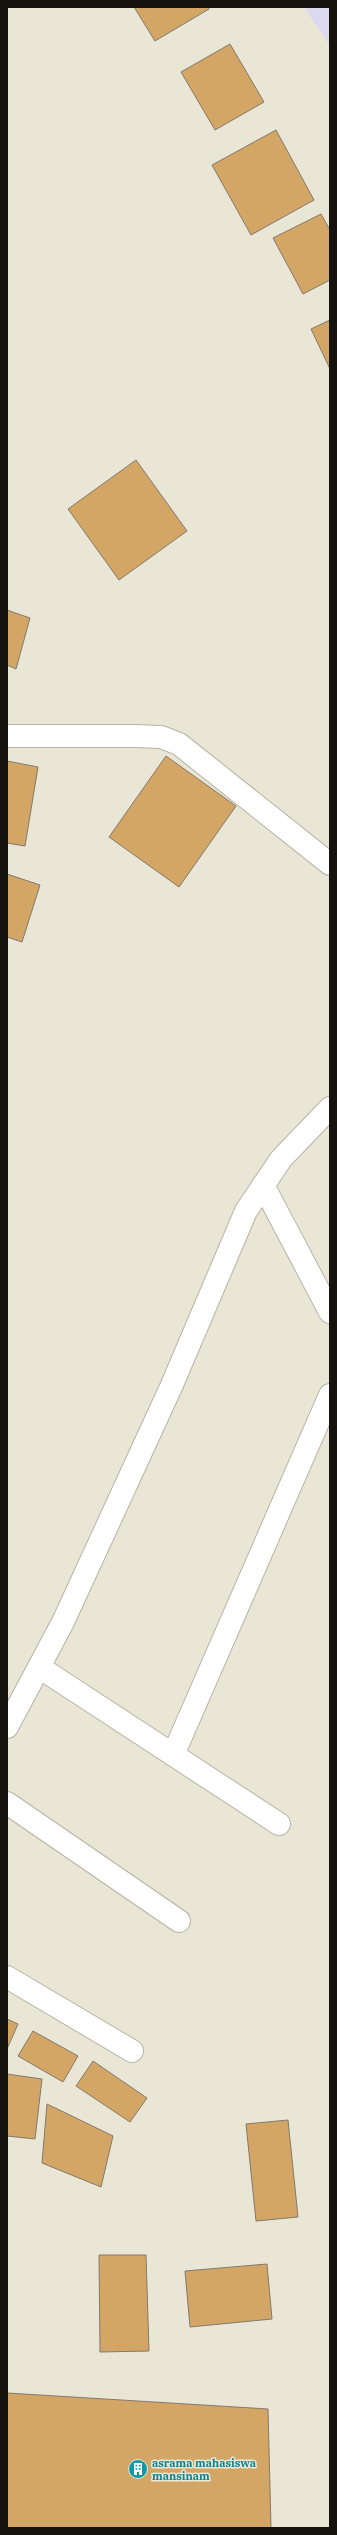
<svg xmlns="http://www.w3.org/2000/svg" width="337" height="2535" font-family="'IBM Plex Serif',serif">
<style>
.education{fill:#dcd8ee}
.building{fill:#d3a665;stroke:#83796c}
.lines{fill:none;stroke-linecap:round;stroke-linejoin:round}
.street-casing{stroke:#b6b4a3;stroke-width:24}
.street{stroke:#fff;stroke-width:22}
.labels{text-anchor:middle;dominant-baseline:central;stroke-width:3;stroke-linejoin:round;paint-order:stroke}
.culture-label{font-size:11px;font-weight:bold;fill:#0d838f;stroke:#e9e6d5;text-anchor:start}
</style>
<rect width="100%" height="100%" fill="#e9e6d5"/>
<path class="education" d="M304,7h26v39z"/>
<path class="building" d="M134,7h74l1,2 -54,32z
M230,44l34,58 -49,28 -34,-58z
M276,130l38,70 -63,35 -39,-70z
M321,214l9,16v50l-27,14 -30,-56z
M330,320v49l-19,-40z
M136,460l51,71 -68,49 -51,-71z
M7,610l23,8 -14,51 -9,-4z
M166,756l70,50 -57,81 -70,-50z
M7,761l31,6 -13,79 -18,-3z
M7,874l33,11 -18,57 -15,-5z
M7,2019l11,5 -11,25z
M33,2031l45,25 -15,26 -45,-26z
M93,2061l54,37 -17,24 -54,-36z
M7,2074l35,5 -7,60 -28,-3z
M47,2104l66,32 -12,51 -59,-24z
M288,2120l10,97 -42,4 -10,-97z
M99,2255h47l3,96 -49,1z
M267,2264l5,55 -82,8 -5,-56z
M7,2393l261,16 3,119h-264z"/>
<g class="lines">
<g class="street-casing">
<path id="street" d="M7,736h128l26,1 18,7 151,120
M263,1185l67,127
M39,1667l240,157
M7,1727l56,-105 108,-235 75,-176 35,-52 49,-51
M173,1755l157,-360
M7,1803l172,118
M7,1977l125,74"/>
</g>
<use href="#street" class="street"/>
</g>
<defs>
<g id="building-disc" transform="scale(1)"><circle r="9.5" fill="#0f9aa8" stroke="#e9e6d5"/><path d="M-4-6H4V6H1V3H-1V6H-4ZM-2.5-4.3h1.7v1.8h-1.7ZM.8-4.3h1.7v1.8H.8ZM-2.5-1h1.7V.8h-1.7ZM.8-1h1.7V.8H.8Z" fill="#fff"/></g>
</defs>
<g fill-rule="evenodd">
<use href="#building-disc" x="138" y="2469"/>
</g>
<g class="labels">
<g class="culture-label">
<text x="152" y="2463">asrama mahasiswa<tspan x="152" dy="13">mansinam</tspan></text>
</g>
</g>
<rect width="337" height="2535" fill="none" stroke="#14130e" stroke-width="16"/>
</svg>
